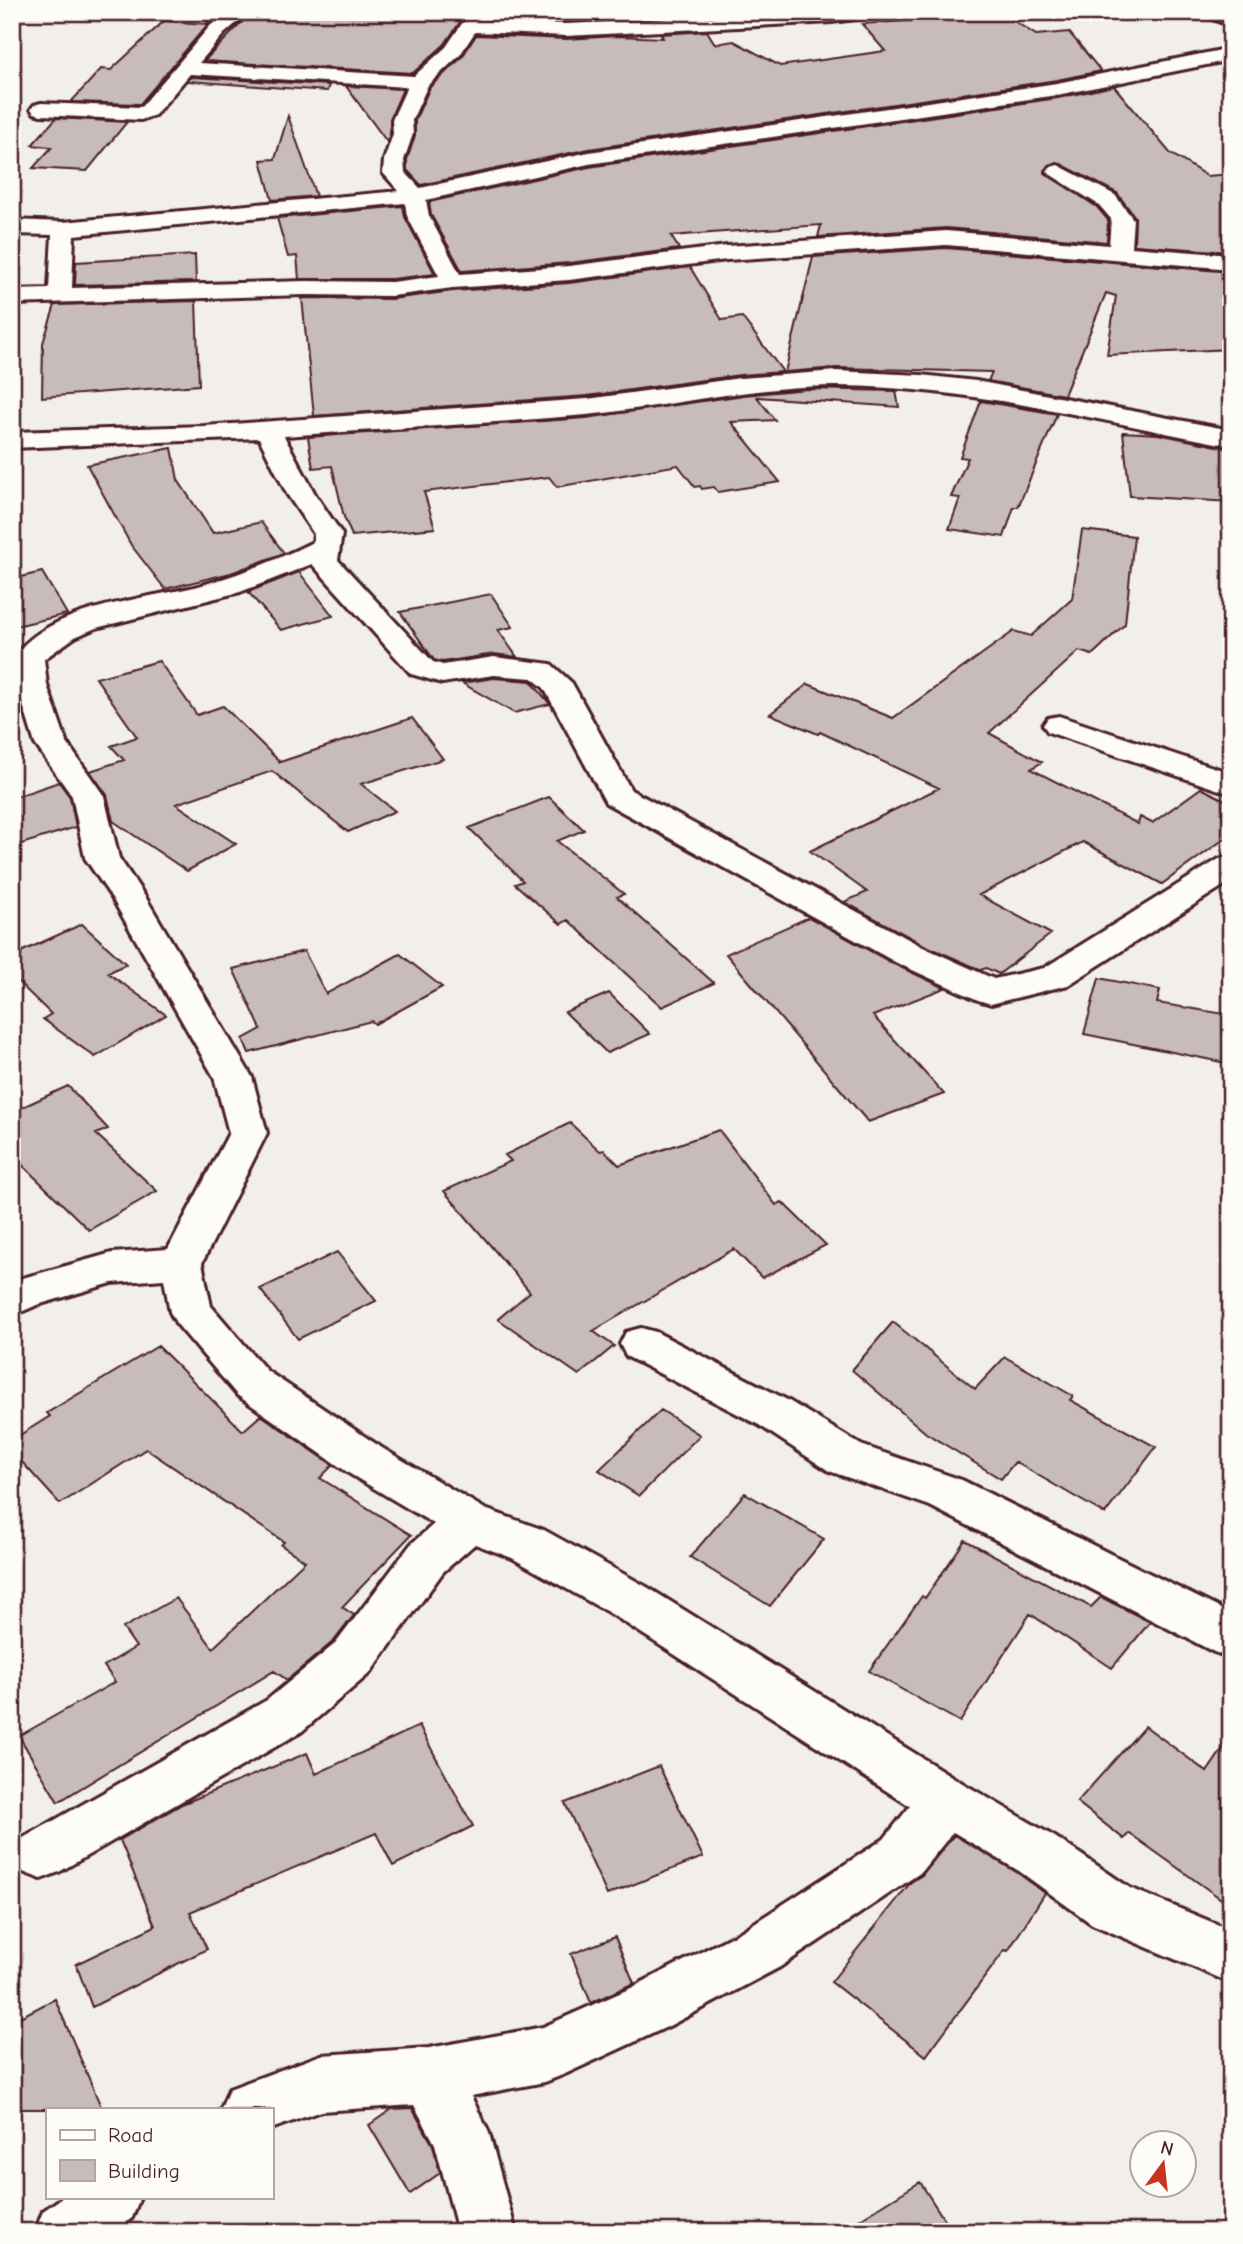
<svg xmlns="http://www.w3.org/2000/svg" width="1243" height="2244" font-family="'Comic Neue',sans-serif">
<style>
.building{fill:#c8bbbb;stroke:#4a1f2b;stroke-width:2}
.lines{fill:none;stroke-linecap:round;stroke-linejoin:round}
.minor-casing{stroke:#4a1f2b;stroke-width:6}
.minor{fill:#fdfcf7;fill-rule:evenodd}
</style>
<rect width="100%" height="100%" fill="#f2efeb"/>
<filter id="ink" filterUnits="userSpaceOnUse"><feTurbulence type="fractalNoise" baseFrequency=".0143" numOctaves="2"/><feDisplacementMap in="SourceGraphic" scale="14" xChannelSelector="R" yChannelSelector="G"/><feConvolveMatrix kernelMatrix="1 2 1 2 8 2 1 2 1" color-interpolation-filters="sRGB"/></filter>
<g filter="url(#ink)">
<path class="building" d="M208,12h15l-15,12 -68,80 -69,-2 30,-33 10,1 53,-49 43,3z
M252,12h105l110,6 -6,3 -17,24 -31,28 -209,-12z
M498,12h52l3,9 -54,-2z
M1003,14l33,21 33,-3 32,39 -44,9 -468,69 -168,36 -14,-15v-10l8,-25v-15l15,-33 32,-30 14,-22 90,4 52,-3 45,2 -2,-4 46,-3 8,13 19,-3 46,25 105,-15 -23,-27z
M191,77l138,8 -2,6 -140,-10z
M346,86l57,3 -13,30v15l-3,8z
M1114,86l56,67 37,23 24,-2v78l-97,-7 1,-28 -18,-24 -60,-31 -8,3 -4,8 52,34 11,13 -1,22 -161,-14 -128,9 3,-12 -150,11 8,13 -110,14 -107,8 -31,-56 -2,-13 160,-35 469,-69z
M288,116l28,80 -44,4 -11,-40 14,-1z
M56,118l71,4 -40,49 -54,-3 19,-21 -20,-2z
M403,206l2,11 30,57 -43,5h-93l-2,-23 -9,1 -11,-39z
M946,248l285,24v77l-124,6 9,-59 -10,-3 -42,102 -76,-14 4,-9 -156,-4 -51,4 28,-115z
M195,255l1,27 -121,3 1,-23z
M690,267l32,53 20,-3 41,55 -43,3 -153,21 -273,20 -12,-118 90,1 61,-8 116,-8z
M196,301l3,84 -157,12 1,-54 12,-38z
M807,389l89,2 3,16 -142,-10 18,23 -44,2 49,60 -62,10 -4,-5 -12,2 -2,-3 -5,1 -17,-22 -121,22 -8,-10 -125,15 11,36 -83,8 -8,-19 -12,-51 -19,2 -5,-31 278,-19 158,-23z
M981,401l76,13 -39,93h-4l-10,30 -55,-8 11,-31 -9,-1 17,-39 -8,-1z
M1123,432l35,2 73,15v53l-101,-6z
M172,448l6,32 35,53 48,-11 23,31 -53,20 -66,16 -34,-44 -44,-80z
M1082,530l52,6 -9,88 -33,31 -13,-4 -90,82 53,29 -11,7 107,55 2,-7 12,6 49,-35 30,15v31l-69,50 -79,-42 -104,53 72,39 -52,40 -13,-6 -5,2 -57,-25 -80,-43 23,-10 -57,-41 129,-63 -119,-56 -2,2 -48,-20 38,-30 85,34 121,-87 17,5 41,-37z
M42,572l25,42 -55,13v-48z
M299,572l34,44 -52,14 -33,-38z
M491,594l22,33 -15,3 19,27 -23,-3 -51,8 -9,-2 -34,-48z
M159,661l38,54 26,-9 57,56 132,-44 31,41 -82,25 34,27 -47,21 -76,-61 -96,33 60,40 -49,27 -74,-50 -6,-26 -17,-24 34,-11 -13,-14 26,-9 -41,-59z
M494,678l37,3 19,23 -36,9 -52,-30z
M59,782l11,15 6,30 -64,20v-49z
M549,797l35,33 -27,11 67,53 -7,3 97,86 -52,24 -94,-87 -7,4 -46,-40 8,-3 -54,-53z
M809,917l87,48 49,23 -72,28 71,78 -76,28 -142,-168z
M82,924l44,40 -18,9 58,42 -71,42 -52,-38 8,-5 -39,-38v-20z
M304,951l22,43 74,-40 42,33 -67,37 -4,-3 -122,32 -6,-14 18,-10 -28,-60z
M1099,978l61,12 -3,13 74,12v49l-147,-30z
M609,993l41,41 -43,19 -42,-41z
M68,1086l40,43 -12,5 61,57 -68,39 -77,-75v-43z
M570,1123l30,28 4,-1 15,15 100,-35 57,75 6,-3 44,43 -64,33 -28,-29 -141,82 21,15 -35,29 -81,-56 32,-27 -86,-101 67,-30 -6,-6z
M337,1252l39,49 -78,38 -38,-50z
M893,1322l82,67 30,-32 68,39 -3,4 86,47 -51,67 -90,-52 -14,17 -75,-46 -74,-63z
M158,1346l85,85 18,-16 72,50 -13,13 91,57 -69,72 12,8 -20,26 -47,39 -13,-9 -216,131 -39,-66 96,-54 -11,-16 32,-19 -13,-19 53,-30 37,50 92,-87 -24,-16 3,-3 -138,-93 -86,55 -48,-53v-11l38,-24 -3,-3z
M661,1410l39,25 -61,61 -40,-26z
M745,1493l79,46 -54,67 -80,-49z
M965,1540l126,67 10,-10 49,25 -38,46 -82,-54 -70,108 -91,-51 53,-75 3,2z
M419,1726l54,100 -80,40 -17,-33 -186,79 17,37 -115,58 -16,-43 79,-38 -35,-86 62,-36 125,-51 9,21z
M1145,1726l62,46 24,-35v169l-102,-73 -5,6 -47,-37z
M659,1766l44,91 -96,38 -42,-92z
M954,1835l64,38 27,20 -37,58 -3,-1 -79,106 -95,-74 80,-100 11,-7z
M615,1937l19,46 -43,20 -20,-49z
M55,1999l47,110h-90v-88z
M412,2108l21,37 7,28 -30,21 -41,-69 23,-16z
M920,2182l32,50h-113z"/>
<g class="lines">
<g class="minor-casing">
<path id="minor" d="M228,12h21l-25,22 -25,29 215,13 32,-29 17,-25 7,-2 96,4 251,-12h62l-9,5 -38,5 -266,14 -91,-4 -15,23 -32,30 -16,35 1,14 -9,26 1,12 15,16 169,-36 468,-69 174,-35v12l-174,35 -468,69 -163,36 3,16 31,58 109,-8 158,-20 219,-15 163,14 2,-26 -12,-14 -48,-30 -4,-4 4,-4 7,-2 57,30 18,24 -2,28 100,8v14l-285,-24 -219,15 -158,20 -116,8 -61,8 -87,-1 -293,9v-14l37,-1 3,-54 -40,-1v-14l51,2 336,-31 -16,-18 1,-13 9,-26 -1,-14 15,-33 -217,-13 -35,41 -14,5 -100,-5 -7,-2 -3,-4 3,-4 7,-2 100,4 69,-81zM405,203l2,13 32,60 -47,6 -87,-1 -233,7 2,-53z
M1201,12l30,2v12l-27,-10z
M836,371l85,4 55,6 255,49v16c-130,-25 -260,-59 -393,-60 -84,-1 -169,21 -252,29 -101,9 -201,14 -302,21l31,58 27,40 -4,26 95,102 10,3 51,-8 57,7 21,19 59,107 292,157 71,32 50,-11 175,-109 12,-3v25l-163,104 -77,19 -13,-4 -81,-37 -291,-160 -62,-115 -12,-10 -38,-3 -52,8 -31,-9 -99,-110 -72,28 -144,36 -21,9 -31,22 3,26 20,58 37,53 15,62 27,40 106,179 15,56 -65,130 9,43 56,65 115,77 103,61 59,21 103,57 317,197 91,53 75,51 101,42v53l-139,-59 -73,-53 -66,-39 -33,41 -140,94 -111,59 -104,48 -20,8 -74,14 18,37 27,99h-58l-23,-88 -21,-39 -93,6 -50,18v-20h-50l8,-20 92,-34 108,-7 114,-21 88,-39 111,-57 142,-92 26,-33 -297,-191 -101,-57 -37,-14 -32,28 -73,101 -69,59 -242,140 -18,7 -18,-7 -8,-17 8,-17 244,-138 69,-57 75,-99 23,-20 -84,-50 -113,-79 -61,-72 -6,-11 -6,-33 -52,4 -75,22 -25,11v-35l100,-28 56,-4 61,-116 -15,-56 -102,-179 -27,-40 -13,-62 -37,-52 -18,-59 -3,-28c36,-52 132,-57 188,-72 39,-11 75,-25 111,-43l1,-8 -27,-40 -28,-56 -247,10v-16l192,-6 383,-27 153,-21z
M1059,716l172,57v21l-183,-62 -5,-7 5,-7z
M641,1328l15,4 133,69 72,44 101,35 269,134v44l-17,-6 -284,-146 -101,-35 -70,-46 -133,-69 -6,-12 6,-12z
M63,2197h77l-8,21 -19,14h-78l8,-21z"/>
</g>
<use href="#minor" class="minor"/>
</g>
</g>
<rect width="1243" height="2244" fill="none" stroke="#fdfcf7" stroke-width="42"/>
<rect x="21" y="21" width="1201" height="2202" fill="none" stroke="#4a1f2b" stroke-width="2.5" filter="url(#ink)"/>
<rect x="46" y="2108" width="228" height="91" fill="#fdfcf7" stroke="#b5a4a5" stroke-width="2"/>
<rect x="60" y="2130" width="35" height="10" fill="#fdfcf7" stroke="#b5a4a5" stroke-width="2"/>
<text x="108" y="2142" font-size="21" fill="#4a1f2b">Road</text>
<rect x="60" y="2160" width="35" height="21" fill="#c8bbbb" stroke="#b5a4a5" stroke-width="2"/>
<text x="108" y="2178" font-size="21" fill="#4a1f2b">Building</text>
<g transform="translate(1163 2164) rotate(15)"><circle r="33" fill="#fdfcf7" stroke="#b5a4a5" stroke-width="2"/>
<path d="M0-5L12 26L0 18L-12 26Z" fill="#c8321e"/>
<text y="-10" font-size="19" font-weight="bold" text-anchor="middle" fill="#4a1f2b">N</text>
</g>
</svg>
